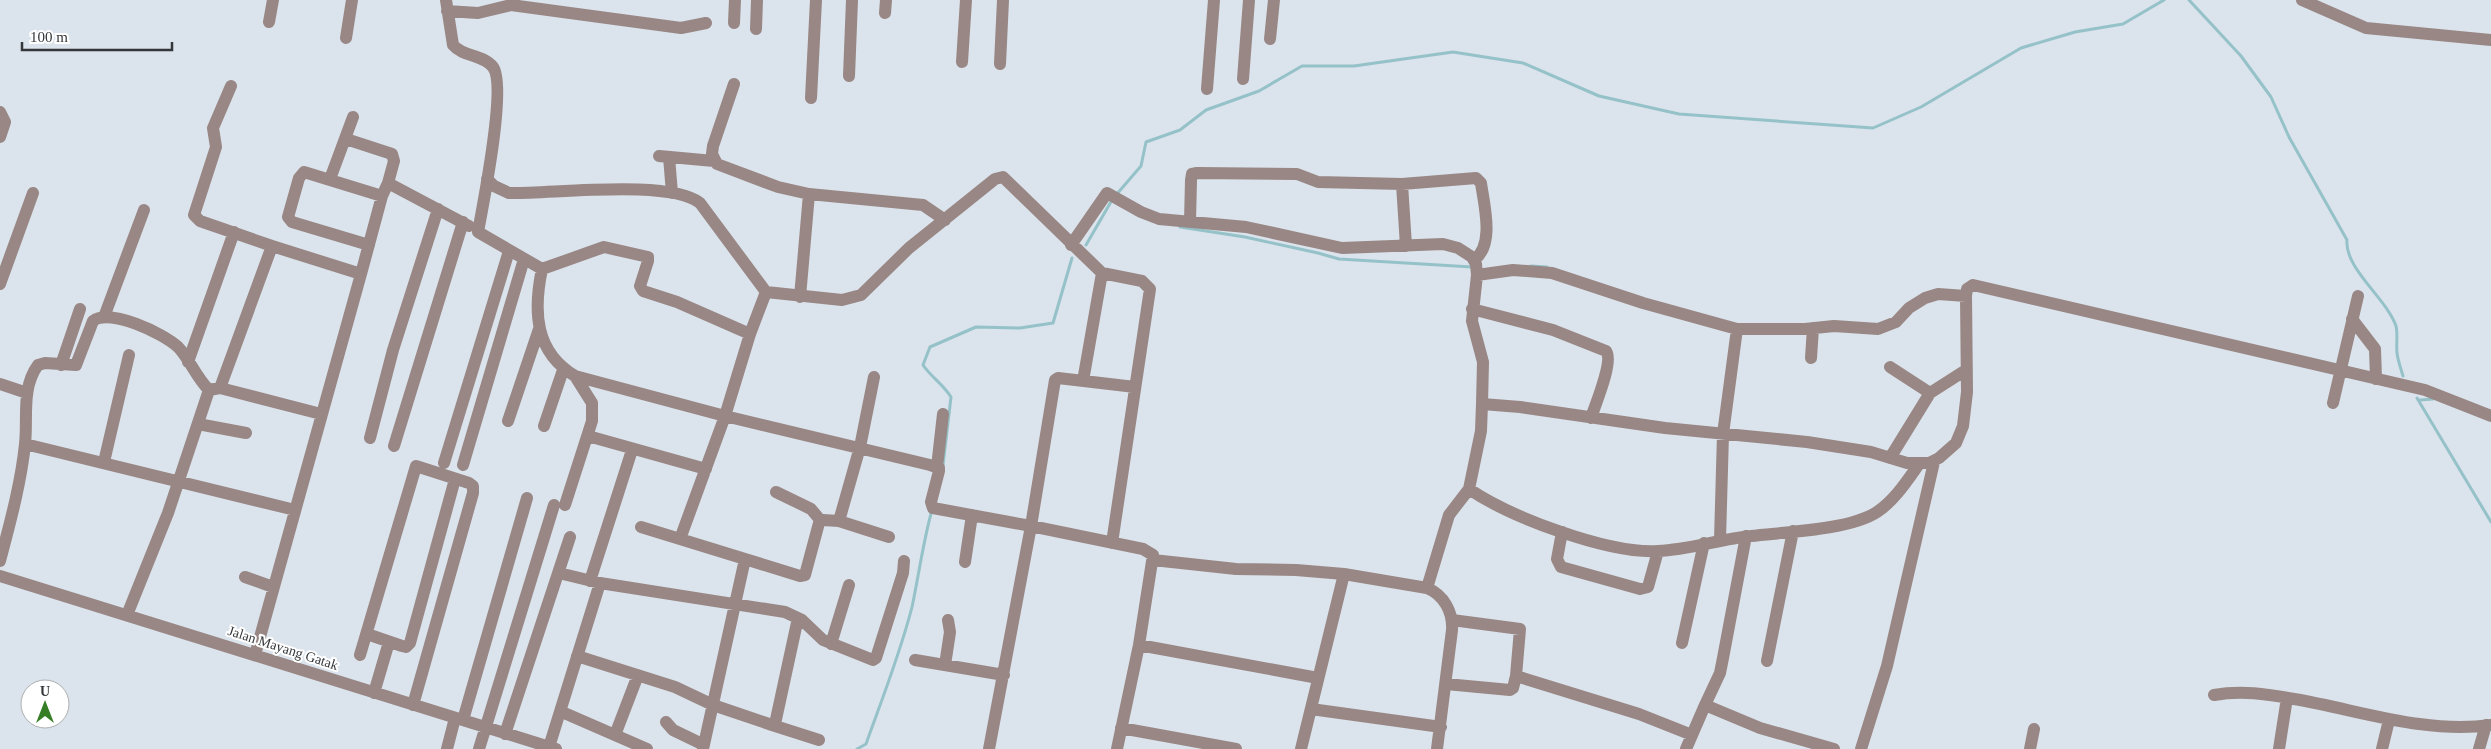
<svg xmlns="http://www.w3.org/2000/svg" width="2491" height="749" font-family="'Times New Roman',serif">
<style>
.lines{fill:none;stroke-linecap:round;stroke-linejoin:round}
.stream{stroke:#95c2c8;stroke-width:3}
.minor{stroke:#988784;stroke-width:12}
.labels{text-anchor:middle;dominant-baseline:central;stroke-width:4;stroke-linejoin:round;paint-order:stroke}
.street-label{font-size:14px;fill:#33363a;stroke:#fff}
</style>
<rect width="100%" height="100%" fill="#dbe3ec"/>
<g class="lines">
<path class="stream" d="M2189,0l52,56 30,41 18,40 58,103c-3,28 40,59 49,86 2,8 0,19 1,27 1,8 4,16 6,23
M1116,195l25,-29 5,-24 34,-12 26,-20 53,-19 43,-25h52l99,-14 70,11 76,33 80,18 194,14 48,-21 100,-59 54,-16 48,-8 41,-24
M1180,227l65,10 73,16 21,6 133,8
M1086,245l26,-45
M1531,266l16,1
M2417,398l74,124
M2420,400l13,-1
M943,465l8,-68c-8,-13 -20,-20 -28,-32l7,-18 46,-20 44,1 33,-5 19,-65
M857,749l9,-5c16,-45 34,-90 46,-137 7,-33 11,-65 20,-97"/>
<path class="minor" d="M446,0l7,45c10,12 30,9 40,22 14,19 -10,137 -15,165l64,37c-9,43 -7,83 33,107l150,40 -45,123 65,20 -42,190
M2302,0l64,28 125,12
M447,11l31,2 33,-8 170,23 25,-5
M885,13l1,-13
M269,22l4,-22
M734,23l1,-23
M756,29l1,-29
M346,38l6,-38
M1270,39l4,-39
M962,62l4,-62
M1000,64l3,-64
M849,76l3,-76
M1243,79l6,-79
M734,84l-21,62 -1,8 5,10 61,23 31,7 114,11 22,15
M231,86l-18,42 3,19 -22,68 6,6 72,25
M1207,89l7,-89
M811,98l5,-98
M0,112l5,10 -5,15
M346,139l46,15 2,7 -6,22
M659,156l55,5
M669,157l3,36
M330,179l23,-62
M487,179l7,7 15,7c43,1 160,-14 191,10l66,89
M1402,184l4,62
M1190,222l1,-42 1,-6 5,-1 100,1 21,8 84,2 74,-6 5,5c3,22 14,62 -7,77
M369,245l-77,-23 -4,-5 11,-39 5,-6 78,24
M1071,245l36,-52 34,19 18,7 87,8 96,21 101,-4 15,4 14,9 4,7 1,11 -5,46 11,41 -1,42 -1,27 -12,58 -20,26 -22,73
M542,269l62,-22 44,10v4l-8,25 3,5 34,11 73,32
M361,274l21,-78 6,-13 81,43
M1477,275l36,-5 39,3 91,30 94,26h68l29,-3 44,3 18,-7 13,-14 16,-10 13,-4 28,2
M0,284l33,-91
M800,297l9,-103
M1472,309l81,21 53,21c8,10 -11,54 -15,67
M104,317l40,-107
M2352,319l23,30 1,30
M1811,358l2,-30
M188,362l46,-130
M61,365l19,-56
M1890,367l40,26
M1083,381l19,-108
M0,384l27,9
M220,388l52,-142 89,28 -106,381
M2333,403l25,-107
M1482,404l38,3 145,21 142,14 64,10 36,11h22l10,-5 17,-15 7,-17 4,-34 -1,-96 1,-7 6,-4 452,105 66,26
M508,421l31,-92
M198,424l48,9
M544,426l19,-56
M588,436l118,33
M370,438l23,-88 45,-141
M25,444l270,66
M394,446l69,-224
M1890,458l40,-65 36,-23
M104,462l25,-107
M444,463l65,-212
M463,465l61,-206
M937,467l6,-53
M1469,489c41,28 139,65 189,62 31,-1 62,-12 93,-15 33,-4 99,-6 126,-24 17,-11 30,-31 42,-48
M776,492l35,17 10,12
M565,505l27,-84v-18l-17,-27
M839,521l50,16
M641,527l39,12
M1562,532l-5,27 4,8 79,22 8,-2 10,-36
M1720,540l3,-106 14,-105
M1112,543l38,-254 -8,-8 -40,-8 -99,-96 -8,2 -86,69 -48,47 -19,5 -76,-8 -16,42 -25,82 205,49 9,3v3l-8,31 2,6 98,18 24,-146 3,-2 77,9
M745,559l55,17 5,-1 14,-52 4,-3 16,1 21,-74 14,-70
M1153,560l83,9 60,1 48,4
M0,561c10,-38 21,-78 25,-117 3,-26 -4,-56 13,-79l7,-2 31,2 17,-44c17,-13 70,12 85,26 11,11 18,30 31,43
M965,562l7,-47
M559,573l41,10 185,29 17,8 21,20 50,20 3,-2 27,-85 1,-12
M0,576l556,173
M245,577l28,10
M590,581l42,-131
M127,615l41,-102 41,-123 11,-2 101,26
M1452,620l68,9 -4,47
M367,634l35,12 4,1 4,-4 45,-164
M1682,643l22,-100
M831,644l18,-59
M1139,645l179,33
M360,655l56,-189 53,17 4,3v7l-60,212
M577,656l98,31 38,18 59,20 3,-1 23,-106
M915,660l89,15
M1767,661l26,-130
M945,665l5,-33 -2,-12
M1446,684l64,6 3,-2 3,-12 123,38 53,21
M374,693l15,-51
M2214,695c27,-5 53,-1 80,4 65,11 130,35 197,26
M1705,705l15,-32 3,-15 23,-122
M1311,709l130,18
M562,712l85,37
M463,720l64,-222
M666,722l7,8 31,15
M772,725l47,15
M1121,728l115,21
M505,734l65,-197
M615,735l23,-60
M549,747l51,-164
M447,749l8,-31
M479,749l75,-244
M989,749l42,-223 112,23 10,6 -14,90 -22,104
M1301,749l43,-175 83,14c17,7 26,24 25,42l-15,119
M1686,749l19,-44 55,23 74,21
M1861,749l26,-83 47,-204
M2030,749l4,-20
M2279,749l8,-51
M2382,749l7,-29
M2479,749l7,-24"/>
</g>
<g class="labels">
<g class="street-label">
<text transform="translate(283 648) rotate(18)">Jalan Mayang Gatak</text>
</g>
</g>
<g transform="translate(45 704)"><circle r="24" fill="#ffffff" stroke="#adafb0"/>
<path d="M0-4L9 19L0 12L-9 19Z" fill="#357e25"/>
<text y="-8" font-size="14" font-weight="bold" text-anchor="middle" fill="#33363a">U</text>
</g>
<path d="M22 42v8h150v-8" fill="none" stroke="#33363a" stroke-width="2.5"/>
<text x="30" y="42" font-size="15" fill="#33363a" stroke="#ffffff" stroke-width="4" paint-order="stroke">100 m</text>
</svg>
